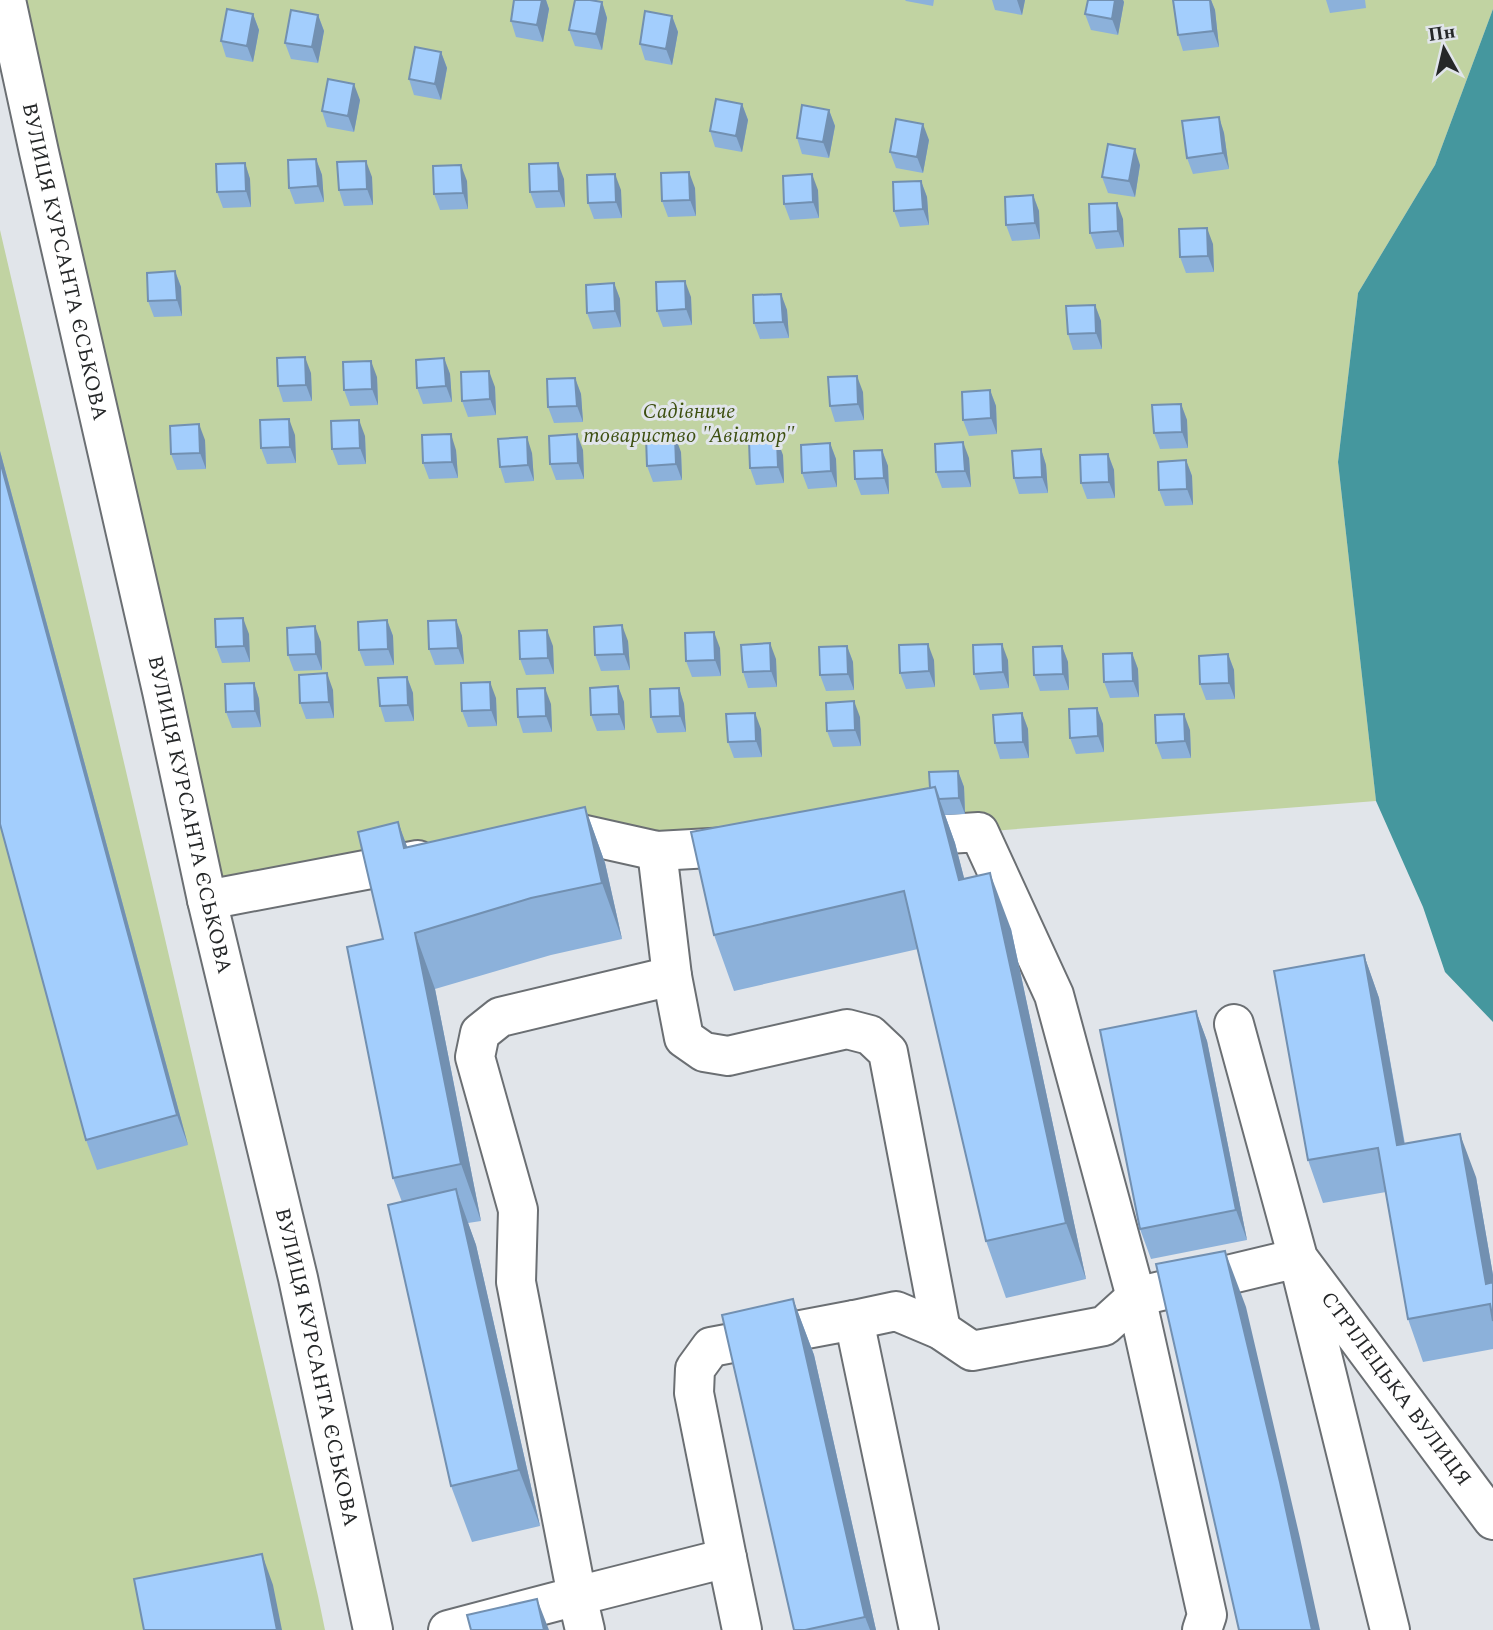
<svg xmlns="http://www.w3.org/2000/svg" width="1493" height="1630" font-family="Spectral,serif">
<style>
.green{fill:#c1d3a2}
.water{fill:#45979e}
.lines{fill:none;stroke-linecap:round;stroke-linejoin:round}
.minor-casing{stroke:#6b6f73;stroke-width:42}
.minor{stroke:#fff;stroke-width:38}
.wall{fill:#8cb1da}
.shaded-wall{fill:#7290b1}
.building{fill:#a3cefd;stroke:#7290b1;stroke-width:2}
.labels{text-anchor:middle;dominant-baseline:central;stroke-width:6;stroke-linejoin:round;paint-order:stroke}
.street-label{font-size:21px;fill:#252728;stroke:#e1e5ea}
.park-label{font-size:21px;font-style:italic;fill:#3d4f10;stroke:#e1e5ea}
</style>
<rect width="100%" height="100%" fill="#e1e5ea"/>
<path class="green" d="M6,0h1487v9l-58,156 -77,128 -20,169 38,339 -397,31 -322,19 -450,49z
M0,230l318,1366 7,34h-325z"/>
<path class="water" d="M1493,9v1013l-48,-50 -22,-65 -47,-106 -38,-339 20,-169 77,-128z"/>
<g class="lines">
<g class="minor-casing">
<g id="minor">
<path id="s1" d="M6,0l33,152 123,539 45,209 91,378 75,352"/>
<path d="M546,837l26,-5 85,19 89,-5"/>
<path d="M900,837l79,-5 75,163 82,302 162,-39 92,372"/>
<path d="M207,900l211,-40"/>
<path d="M672,976l12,62 20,14 24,4 119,-27 23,6 18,17 53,278"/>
<path id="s2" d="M1234,1024l64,234 195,262"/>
<path d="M854,1320l42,-9 45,19 31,21 132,-25 32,-29 71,318 -5,15"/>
<path d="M727,1558l15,72"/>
<path d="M448,1630l129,-34 -61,-314 2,-72 -43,-153 5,-24 20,-16 172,-41 -15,-125"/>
<path d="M585,1630l-8,-34 150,-38 -33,-165 1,-24 16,-22 143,-27 65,310"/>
</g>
</g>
<use href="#minor" class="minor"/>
</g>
<path class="wall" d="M514,0h32l3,9 -6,33 -27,-5 -5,-16z
M905,0h29l-1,6 -27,-5z
M992,0h33l-3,15 -27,-5z
M1088,0h35l1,2 -6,33 -27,-5 -6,-16z
M1173,0h38l4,10 4,37 -36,4 -5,-16z
M1326,0h39l1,8 -36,5z
M602,2l5,16 -5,32 -27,-4 -6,-16z
M253,14l6,16 -6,32 -27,-5 -5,-16z
M318,15l6,16 -6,32 -27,-4 -6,-16z
M672,16l6,16 -6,33 -27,-5 -5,-16z
M441,52l6,16 -6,32 -27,-5 -5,-16z
M360,100l-6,32 -27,-5 -5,-16z
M742,104l6,16 -6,32 -27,-5 -5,-16z
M829,110l6,16 -6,32 -27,-4 -5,-16z
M1219,117l5,16 5,36 -36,5 -6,-16z
M929,140l-6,33 -27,-5 -6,-16z
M316,159l6,16 2,27 -29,2 -6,-16z
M245,163l5,16 1,28 -28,1 -6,-16z
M1140,165l-5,32 -27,-4 -6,-16z
M372,177l1,28 -29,1 -5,-16z
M564,179l1,28 -29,1 -6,-16z
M467,181l1,28 -28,1 -6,-16z
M921,181l6,16 2,28 -29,2 -6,-16z
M695,188l1,28 -28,1 -6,-16z
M621,190l1,28 -28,1 -6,-16z
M818,190l1,28 -29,2 -6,-16z
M1033,195l6,16 1,28 -28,2 -6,-16z
M1123,219l1,28 -28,2 -6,-16z
M1213,244l1,28 -28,1 -6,-16z
M175,271l6,16 1,29 -28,1 -6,-16z
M614,283l6,16 1,28 -28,2 -6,-16z
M781,294l6,16 2,28 -29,1 -6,-16z
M691,297l1,28 -29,2 -6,-16z
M1095,305l6,16 1,28 -29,1 -5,-16z
M444,358l6,16 2,28 -29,2 -6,-16z
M311,373l1,28 -29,1 -5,-16z
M377,377l1,28 -28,1 -6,-16z
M575,378l6,16 2,28 -29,1 -6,-16z
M495,387l1,28 -28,2 -6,-16z
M990,390l6,16 1,28 -28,2 -6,-16z
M863,392l1,28 -29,2 -5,-16z
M1181,404l6,16 1,28 -28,1 -6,-16z
M295,435l1,28 -29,1 -6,-16z
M365,436l1,28 -28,1 -6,-16z
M205,440l1,29 -29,1 -6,-16z
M830,443l6,16 1,28 -29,2 -6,-16z
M1041,449l5,16 2,28 -29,1 -5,-16z
M456,450l2,28 -29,1 -6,-16z
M583,450l1,29 -28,1 -6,-16z
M882,450l6,16 1,28 -28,1 -6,-16z
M0,451l188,694 -91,25 -11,-30z
M681,452l1,28 -29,2 -6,-16z
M532,453l2,28 -29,2 -5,-16z
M1108,454l6,16 1,28 -28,1 -6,-16z
M783,455l1,28 -28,2 -6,-17z
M969,458l2,29 -29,1 -6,-16z
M1186,460l6,16 1,29 -28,1 -6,-16z
M387,620l6,16 1,29 -29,1 -6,-16z
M456,620l6,16 2,28 -29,1 -6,-16z
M249,634l1,28 -28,1 -6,-16z
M628,641l2,29 -29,1 -6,-16z
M321,642l1,28 -28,1 -6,-16z
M553,646l1,28 -28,1 -6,-16z
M847,646l6,16 1,28 -28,1 -6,-16z
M1062,646l6,16 1,28 -29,1 -6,-16z
M720,648l1,28 -29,1 -6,-16z
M1132,653l6,16 1,28 -29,1 -6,-16z
M1228,654l6,16 1,29 -29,1 -6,-16z
M776,659l1,28 -29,1 -5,-16z
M934,660l1,27 -29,2 -6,-16z
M1008,660l1,28 -29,2 -6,-16z
M407,677l6,16 1,28 -29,1 -5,-16z
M254,683l5,16 2,28 -29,1 -6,-16z
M618,686l6,16 1,28 -28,1 -6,-16z
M679,688l5,16 2,28 -29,1 -6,-16z
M333,690l1,28 -28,1 -6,-16z
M496,698l1,28 -29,1 -6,-16z
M551,704l1,28 -29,1 -5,-16z
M1097,708l6,16 1,28 -28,2 -6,-16z
M1022,713l6,16 1,29 -29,1 -5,-16z
M860,717l1,29 -28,1 -6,-16z
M761,729l1,28 -28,1 -6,-16z
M1190,730l1,28 -29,1 -6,-16z
M958,771l6,16 1,27 -20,1 10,28 9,35 47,51 75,350 -80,19 -20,-57 -68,-292 -184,42 -20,-56 216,-147z
M585,807l20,56 17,76 -71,16 -116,34 46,232 -13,2 8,22 64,281 -68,16 -21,-56 -49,-284 -9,-24 5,-356 9,25z
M1364,955l15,43 26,146 71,33 17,98v74l-70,13 -15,-43 -22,-127 -63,11 -15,-43z
M1196,1011l11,30 40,199 -96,19 -11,-30z
M793,1299l21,56 62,275h-82z"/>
<path class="shaded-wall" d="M542,0h4l3,9 -6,33 -6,-17z
M1017,0h8l-3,15z
M1115,0h8l1,2 -6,33 -6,-16z
M1210,0h1l4,10 4,37 -6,-16z
M602,2l5,16 -5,32 -6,-16z
M253,14l6,16 -6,32 -6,-16z
M318,15l6,16 -6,32 -6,-16z
M672,16l6,16 -6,33 -6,-16z
M441,52l6,16 -6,32 -6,-16z
M354,84l6,16 -6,32 -6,-16z
M742,104l6,16 -6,32 -6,-16z
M829,110l6,16 -6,32 -6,-16z
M1219,117l5,16 5,36 -6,-16z
M923,124l6,16 -6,33 -6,-16z
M1135,149l5,16 -5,32 -6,-16z
M316,159l6,16 2,27 -6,-16z
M366,161l6,16 1,28 -6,-16z
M245,163l5,16 1,28 -5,-16z
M558,163l6,16 1,28 -6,-16z
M461,165l6,16 1,28 -5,-16z
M689,172l6,16 1,28 -6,-16z
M615,174l6,16 1,28 -6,-16z
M812,174l6,16 1,28 -6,-16z
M921,181l6,16 2,28 -6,-16z
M1033,195l6,16 1,28 -5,-16z
M1117,203l6,16 1,28 -6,-16z
M1207,228l6,16 1,28 -6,-16z
M175,271l6,16 1,29 -5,-16z
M685,281l6,16 1,28 -6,-16z
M614,283l6,16 1,28 -6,-16z
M781,294l6,16 2,28 -6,-16z
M1095,305l6,16 1,28 -6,-16z
M305,357l6,16 1,28 -6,-16z
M444,358l6,16 2,28 -6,-16z
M371,361l6,16 1,28 -6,-16z
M489,371l6,16 1,28 -6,-16z
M857,376l6,16 1,28 -6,-16z
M575,378l6,16 2,28 -6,-16z
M990,390l6,16 1,28 -6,-16z
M1181,404l6,16 1,28 -6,-16z
M289,419l6,16 1,28 -6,-16z
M359,420l6,16 1,28 -6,-16z
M199,424l6,16 1,29 -6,-16z
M451,434l5,16 2,28 -6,-16z
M577,434l6,16 1,29 -6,-16z
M675,436l6,16 1,28 -6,-16z
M527,437l5,16 2,28 -6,-16z
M777,439l6,16 1,28 -6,-16z
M963,442l6,16 2,29 -6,-16z
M830,443l6,16 1,28 -6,-16z
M1041,449l5,16 2,28 -6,-16z
M882,450l6,16 1,28 -5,-16z
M0,451l188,694 -11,-30 -177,-654z
M1108,454l6,16 1,28 -6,-16z
M1186,460l6,16 1,29 -6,-16z
M243,618l6,16 1,28 -6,-16z
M387,620l6,16 1,29 -6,-16z
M456,620l6,16 2,28 -6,-16z
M622,625l6,16 2,29 -6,-16z
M315,626l6,16 1,28 -6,-16z
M547,630l6,16 1,28 -6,-16z
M714,632l6,16 1,28 -6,-16z
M770,643l6,16 1,28 -6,-16z
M928,644l6,16 1,27 -6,-16z
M1002,644l6,16 1,28 -6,-16z
M847,646l6,16 1,28 -6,-16z
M1062,646l6,16 1,28 -6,-16z
M1132,653l6,16 1,28 -6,-16z
M1228,654l6,16 1,29 -6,-16z
M327,673l6,17 1,28 -5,-16z
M407,677l6,16 1,28 -6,-16z
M490,682l6,16 1,28 -6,-16z
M254,683l5,16 2,28 -6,-16z
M618,686l6,16 1,28 -6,-16z
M545,688l6,16 1,28 -6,-16z
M679,688l5,16 2,28 -6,-16z
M854,701l6,16 1,29 -6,-16z
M1097,708l6,16 1,28 -6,-16z
M755,713l6,16 1,28 -6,-16z
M1022,713l6,16 1,29 -6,-16z
M1184,714l6,16 1,28 -6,-17z
M958,771l6,16 1,27 -6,-16z
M935,787l20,56 24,93 -20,-56z
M585,807l20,56 17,76 -20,-56z
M398,822l21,57 -15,-31z
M990,873l21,56 75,350 -20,-56z
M415,933l20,56 46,232 -20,-57z
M1364,955l15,43 33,190 -15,-43z
M1196,1011l11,30 40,199 -11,-30z
M1460,1134l16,43 17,98v27l-7,-18z
M456,1189l20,56 64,281 -21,-56z
M1225,1251l21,56 54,231 20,92h-8z
M793,1299l21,56 62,275h-6l-5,-13z
M262,1554l11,31 9,45h-5z
M537,1599l12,31h-5z"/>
<path class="building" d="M514,0h28l-5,25 -26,-4z
M575,0h15l12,2 -6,32 -27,-4z
M1088,0h27l-3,19 -27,-5z
M1173,0h37l3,31 -35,4z
M227,9l26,5 -6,32 -26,-5z
M291,10l27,5 -6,32 -27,-4z
M645,11l27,5 -6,33 -26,-5z
M415,47l26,5 -6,32 -26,-5z
M328,79l26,5 -6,32 -26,-5z
M716,99l26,5 -6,32 -26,-5z
M802,105l27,5 -6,32 -26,-4z
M1219,117l4,36 -36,5 -5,-37z
M896,119l27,5 -6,33 -27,-5z
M1108,144l27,5 -6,32 -27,-4z
M316,159l2,27 -29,2 -1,-28z
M366,161l1,28 -28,1 -2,-28z
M245,163l1,28 -29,1 -1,-28z
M558,163l1,28 -29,1 -1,-28z
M461,165l2,28 -29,1 -1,-28z
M689,172l1,28 -28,1 -1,-28z
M615,174l1,28 -28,1 -1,-28z
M812,174l1,28 -29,2 -1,-28z
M921,181l2,28 -29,2 -1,-29z
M1033,195l2,28 -29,2 -1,-28z
M1117,203l1,28 -28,2 -1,-29z
M1207,228l1,28 -28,1 -1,-28z
M175,271l2,29 -29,1 -1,-28z
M685,281l1,28 -29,2 -1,-29z
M614,283l1,28 -28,2 -1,-28z
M781,294l2,28 -29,1 -1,-28z
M1095,305l1,28 -28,1 -2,-28z
M305,357l1,28 -28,1 -1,-28z
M444,358l2,28 -29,2 -1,-28z
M371,361l1,28 -28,1 -1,-28z
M489,371l1,28 -28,2 -1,-29z
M857,376l1,28 -28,2 -2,-29z
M575,378l2,28 -29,1 -1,-28z
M990,390l1,28 -28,2 -1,-28z
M1181,404l1,28 -28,1 -2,-28z
M289,419l1,28 -29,1 -1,-28z
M359,420l1,28 -28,1 -1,-28z
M199,424l1,29 -29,1 -1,-28z
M451,434l1,28 -29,1 -1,-28z
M577,434l1,29 -28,1 -1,-28z
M675,436l1,28 -29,2 -1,-29z
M527,437l1,28 -28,2 -2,-28z
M777,439l1,28 -28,1 -1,-27z
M963,442l2,29 -29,1 -1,-28z
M830,443l1,28 -29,2 -1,-28z
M1041,449l1,28 -28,1 -2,-27z
M882,450l2,28 -29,1 -1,-28z
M1108,454l1,28 -28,1 -1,-28z
M1186,460l1,29 -28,1 -1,-28z
M0,461l177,654 -91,25 -86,-316z
M243,618l1,28 -28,1 -1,-28z
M387,620l1,29 -29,1 -1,-28z
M456,620l2,28 -29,1 -1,-28z
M622,625l2,29 -29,1 -1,-28z
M315,626l1,28 -28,1 -1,-27z
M547,630l1,28 -28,1 -1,-28z
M714,632l1,28 -29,1 -1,-28z
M770,643l1,28 -28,1 -2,-27z
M928,644l1,27 -29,2 -1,-28z
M1002,644l1,28 -29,2 -1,-29z
M847,646l1,28 -28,1 -1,-28z
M1062,646l1,28 -29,1 -1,-28z
M1132,653l1,28 -29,1 -1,-28z
M1228,654l1,29 -29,1 -1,-28z
M327,673l2,29 -29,1 -1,-28z
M407,677l1,28 -28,1 -2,-28z
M490,682l1,28 -29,1 -1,-28z
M254,683l1,28 -29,1 -1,-28z
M618,686l1,28 -28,1 -1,-27z
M545,688l1,28 -28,1 -1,-28z
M679,688l1,28 -29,1 -1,-28z
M854,701l1,29 -28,1 -1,-28z
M1097,708l1,28 -28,2 -1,-29z
M755,713l1,28 -28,1 -2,-28z
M1022,713l1,29 -28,1 -2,-28z
M1184,714l1,27 -29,2 -1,-28z
M958,771l1,27 -20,1 -4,-12 -5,1 -1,-16z
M935,787l24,93 31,-7 76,350 -80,18 -82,-350 -190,44 -23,-103z
M585,807l17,76 -71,15 -116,35 46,231 -68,14 -46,-231 36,-8 -25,-107 40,-10 6,26z
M1364,955l33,190 63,-11 26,150 7,-2v39l-3,-17 -82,15 -30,-171 -70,12 -34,-189z
M1196,1011l40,199 -96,19 -40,-199z
M456,1189l63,281 -68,16 -63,-281z
M1225,1251l55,231 32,148h-73l-83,-366z
M793,1299l72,318 -60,13h-11l-72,-315z
M262,1554l15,76h-133l-10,-51z
M537,1599l7,31h-73l-4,-15z"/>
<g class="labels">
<g class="street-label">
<text stroke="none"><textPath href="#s1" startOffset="268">ВУЛИЦЯ КУРСАНТА ЄСЬКОВА</textPath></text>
<text stroke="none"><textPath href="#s1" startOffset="835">ВУЛИЦЯ КУРСАНТА ЄСЬКОВА</textPath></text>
<text stroke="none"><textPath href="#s1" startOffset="1402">ВУЛИЦЯ КУРСАНТА ЄСЬКОВА</textPath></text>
<text stroke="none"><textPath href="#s2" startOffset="406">СТРІЛЕЦЬКА ВУЛИЦЯ</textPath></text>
</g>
<g class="park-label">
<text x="689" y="412">Садівниче<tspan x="689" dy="24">товариство "Авіатор"</tspan></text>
</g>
</g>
<g transform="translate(1444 49) rotate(352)" stroke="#e1e5ea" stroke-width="5" paint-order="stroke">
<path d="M0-5L12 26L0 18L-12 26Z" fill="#252728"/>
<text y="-10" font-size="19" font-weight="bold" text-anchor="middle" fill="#252728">Пн</text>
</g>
</svg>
